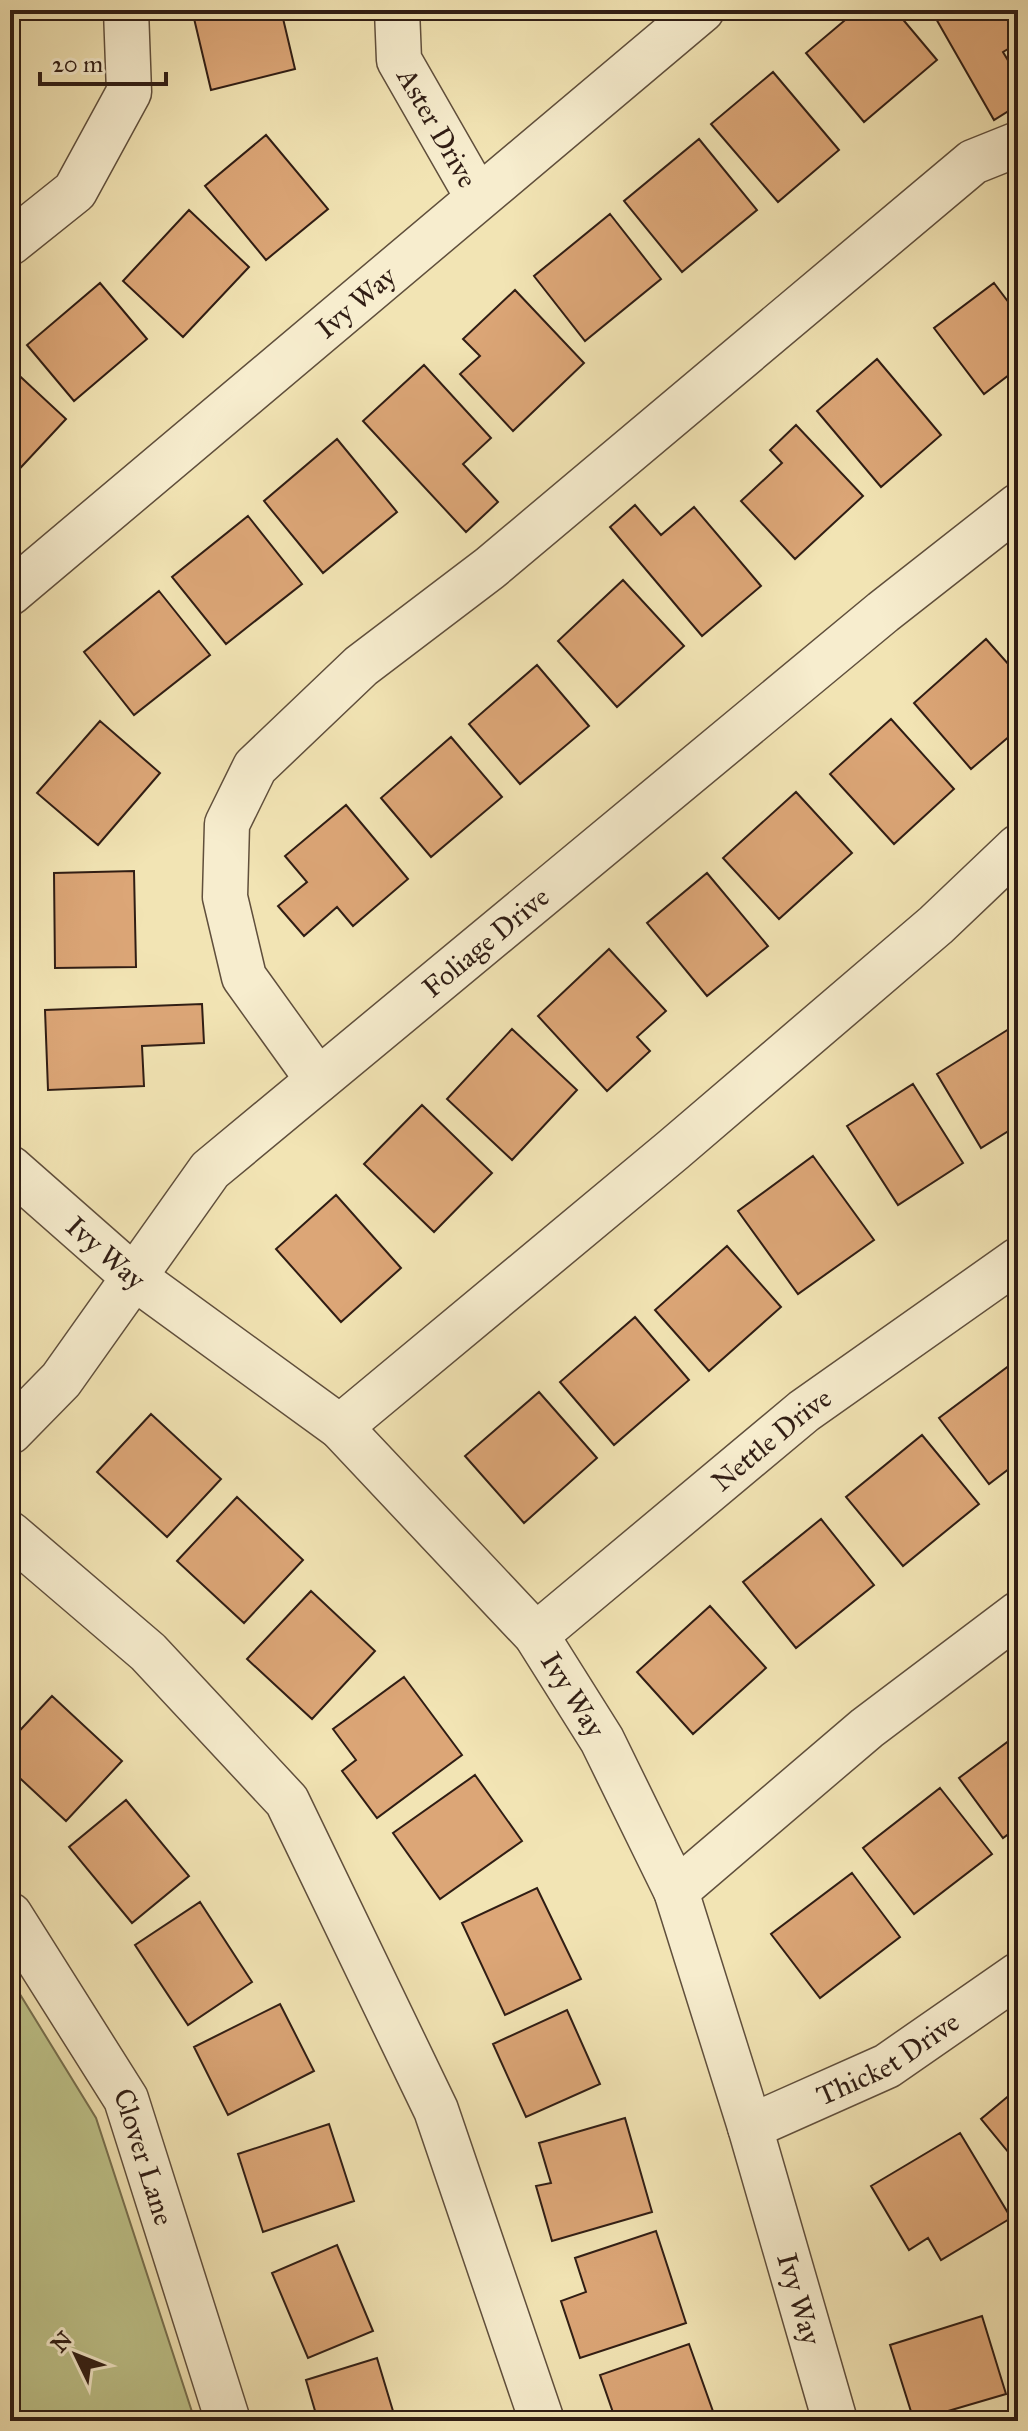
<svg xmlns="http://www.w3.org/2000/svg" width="1028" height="2431" font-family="'IM FELL Great Primer',serif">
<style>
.green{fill:#bec38a;stroke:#77704f;stroke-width:2}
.building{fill:#dca677;stroke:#301d14;stroke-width:2}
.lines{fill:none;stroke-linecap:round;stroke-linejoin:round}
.minor-casing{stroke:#604f3c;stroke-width:47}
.minor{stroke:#f7edce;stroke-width:44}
.labels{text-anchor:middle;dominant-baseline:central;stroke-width:6;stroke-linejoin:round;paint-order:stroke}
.street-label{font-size:28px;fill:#301d14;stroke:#f7edce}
</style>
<rect width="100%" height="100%" fill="#f2e4b4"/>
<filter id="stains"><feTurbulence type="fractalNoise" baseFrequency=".0025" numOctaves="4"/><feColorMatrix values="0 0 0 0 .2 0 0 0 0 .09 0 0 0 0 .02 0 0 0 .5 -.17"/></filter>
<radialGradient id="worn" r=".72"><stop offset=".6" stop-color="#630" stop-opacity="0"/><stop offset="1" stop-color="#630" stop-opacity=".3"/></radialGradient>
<path class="green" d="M10,1978l86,140 99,303h-185z"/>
<path class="building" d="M192,10h89l14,59 -84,21z
M857,10h38l42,50 -73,62 -58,-69z
M931,10h87v33l-15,9 15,25v28l-24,15z
M773,72l66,78 -61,52 -67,-78z
M266,135l62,74 -62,51 -61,-74z
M699,139l58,71 -75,62 -58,-71z
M189,210l60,57 -66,70 -60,-56z
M610,214l51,65 -76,62 -51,-65z
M100,283l47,56 -73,62 -47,-56z
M994,283l24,32v53l-34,26 -50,-66z
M515,290l69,73 -71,68 -53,-57 20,-18 -17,-17z
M877,359l64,76 -60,52 -64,-76z
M424,365l67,73 -28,26 35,38 -32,30 -103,-111z
M10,367l56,52 -55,59 -1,-1z
M796,425l67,71 -68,63 -54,-58 41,-38 -12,-13z
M337,439l60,73 -74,61 -59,-72z
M635,505l26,30 33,-28 67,79 -59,50 -92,-109z
M248,516l54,68 -76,60 -54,-67z
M623,580l61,66 -67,61 -59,-66z
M159,591l51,64 -76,60 -50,-63z
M986,639l32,36v54l-47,40 -57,-66z
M537,665l52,61 -69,58 -51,-60z
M891,719l63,70 -60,55 -64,-70z
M100,721l60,52 -62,72 -61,-52z
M451,737l51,60 -71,60 -50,-59z
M796,792l56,61 -73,66 -56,-61z
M346,805l62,74 -55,47 -16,-19 -33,29 -26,-30 29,-24 -22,-26z
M134,871l2,96 -81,1 -1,-95z
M707,873l61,73 -61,50 -60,-73z
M609,949l57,62 -29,26 13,14 -43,40 -69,-75z
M202,1004l2,39 -62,3 2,40 -96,4 -3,-80z
M1017,1024l1,101 -37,23 -44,-74z
M512,1029l65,61 -65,70 -65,-61z
M913,1084l50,79 -65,42 -51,-79z
M422,1105l70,68 -58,59 -70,-68z
M813,1156l61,84 -76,54 -60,-83z
M336,1195l65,73 -60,54 -65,-73z
M727,1246l54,61 -72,64 -54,-61z
M635,1317l54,63 -75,65 -54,-63z
M1018,1359v103l-29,22 -50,-66z
M539,1392l58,66 -73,65 -59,-67z
M151,1414l70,65 -54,58 -70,-65z
M922,1435l57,69 -76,62 -57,-69z
M237,1497l66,63 -59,63 -67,-62z
M821,1519l53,66 -78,63 -53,-66z
M311,1591l64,60 -63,68 -65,-60z
M710,1606l56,62 -73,66 -56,-62z
M404,1677l58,78 -85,63 -35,-47 14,-11 -23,-31z
M52,1696l70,65 -56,60 -56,-52v-28z
M1018,1734v93l-15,11 -44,-60z
M475,1775l47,66 -82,58 -47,-66z
M940,1788l52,66 -78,60 -51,-66z
M126,1800l63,76 -57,47 -63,-76z
M852,1873l48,64 -80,61 -49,-64z
M537,1888l44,91 -76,36 -43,-92z
M200,1902l52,80 -64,43 -53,-80z
M280,2004l34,67 -86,44 -34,-68z
M567,2010l33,74 -74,33 -33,-73z
M1018,2088v76l-37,-45z
M625,2118l27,94 -100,29 -16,-55 15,-3 -12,-40z
M329,2124l25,77 -91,31 -25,-78z
M960,2133l51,85 -70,42 -13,-22 -19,12 -38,-64z
M656,2231l30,92 -106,35 -19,-57 25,-9 -11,-34z
M337,2245l36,86 -65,27 -36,-85z
M982,2316l24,78 -92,27 -24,-76z
M689,2344l26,73 -10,4h-89l-16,-46z
M377,2358l19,63h-78l-12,-41z"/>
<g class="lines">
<g class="minor-casing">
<g id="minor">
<path id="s1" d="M397,10l2,50 79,138"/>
<path d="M10,243l65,-52 54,-99 -3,-82"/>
<path id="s2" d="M10,593l692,-583"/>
<path d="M318,1080l-74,-103 -19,-80 2,-73 28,-57 106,-101 129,-98 483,-406 45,-18"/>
<path id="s3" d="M10,1168l125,110 205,149 196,208 66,105 74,151 74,236 85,294"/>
<path d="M340,1427l333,-277 263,-225 82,-78"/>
<path id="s4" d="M10,1432l51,-52 149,-210 673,-558 135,-106"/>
<path d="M10,1534l138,118 139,149 149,309 106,311"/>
<path id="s5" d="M536,1635l268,-224 214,-151"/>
<path d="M676,1891l191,-163 151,-114"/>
<path id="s6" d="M10,1915l116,184 102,322"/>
<path id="s7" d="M750,2127l137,-61 131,-91"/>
</g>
</g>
<use href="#minor" class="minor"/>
</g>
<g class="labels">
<g class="street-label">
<text stroke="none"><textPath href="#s1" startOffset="128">Aster Drive</textPath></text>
<text stroke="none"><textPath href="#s2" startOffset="452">Ivy Way</textPath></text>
<text stroke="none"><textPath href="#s4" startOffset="688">Foliage Drive</textPath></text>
<text stroke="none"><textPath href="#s3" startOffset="128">Ivy Way</textPath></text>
<text stroke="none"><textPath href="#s5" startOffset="306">Nettle Drive</textPath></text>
<text stroke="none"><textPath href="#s3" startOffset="776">Ivy Way</textPath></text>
<text stroke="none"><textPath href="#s7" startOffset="154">Thicket Drive</textPath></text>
<text stroke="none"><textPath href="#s6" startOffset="278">Clover Lane</textPath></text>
<text stroke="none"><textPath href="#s3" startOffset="1424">Ivy Way</textPath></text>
</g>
</g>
<rect width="1028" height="2431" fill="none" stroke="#f2e4b4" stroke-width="40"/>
<rect x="12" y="12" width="1004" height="2407" fill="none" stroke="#301d14" stroke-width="4"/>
<rect x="20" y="20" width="988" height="2391" fill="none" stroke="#301d14" stroke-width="2"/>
<g transform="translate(76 2355) rotate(313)" stroke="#f7edce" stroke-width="6" paint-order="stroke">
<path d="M0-6L14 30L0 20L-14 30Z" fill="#301d14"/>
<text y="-12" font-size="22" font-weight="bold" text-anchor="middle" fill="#301d14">N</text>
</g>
<path d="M40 72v12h126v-12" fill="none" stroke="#301d14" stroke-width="4"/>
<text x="52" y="72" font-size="24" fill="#301d14" stroke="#f7edce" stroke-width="6" paint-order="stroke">20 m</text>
<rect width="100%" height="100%" filter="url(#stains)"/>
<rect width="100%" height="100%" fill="url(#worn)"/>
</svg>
